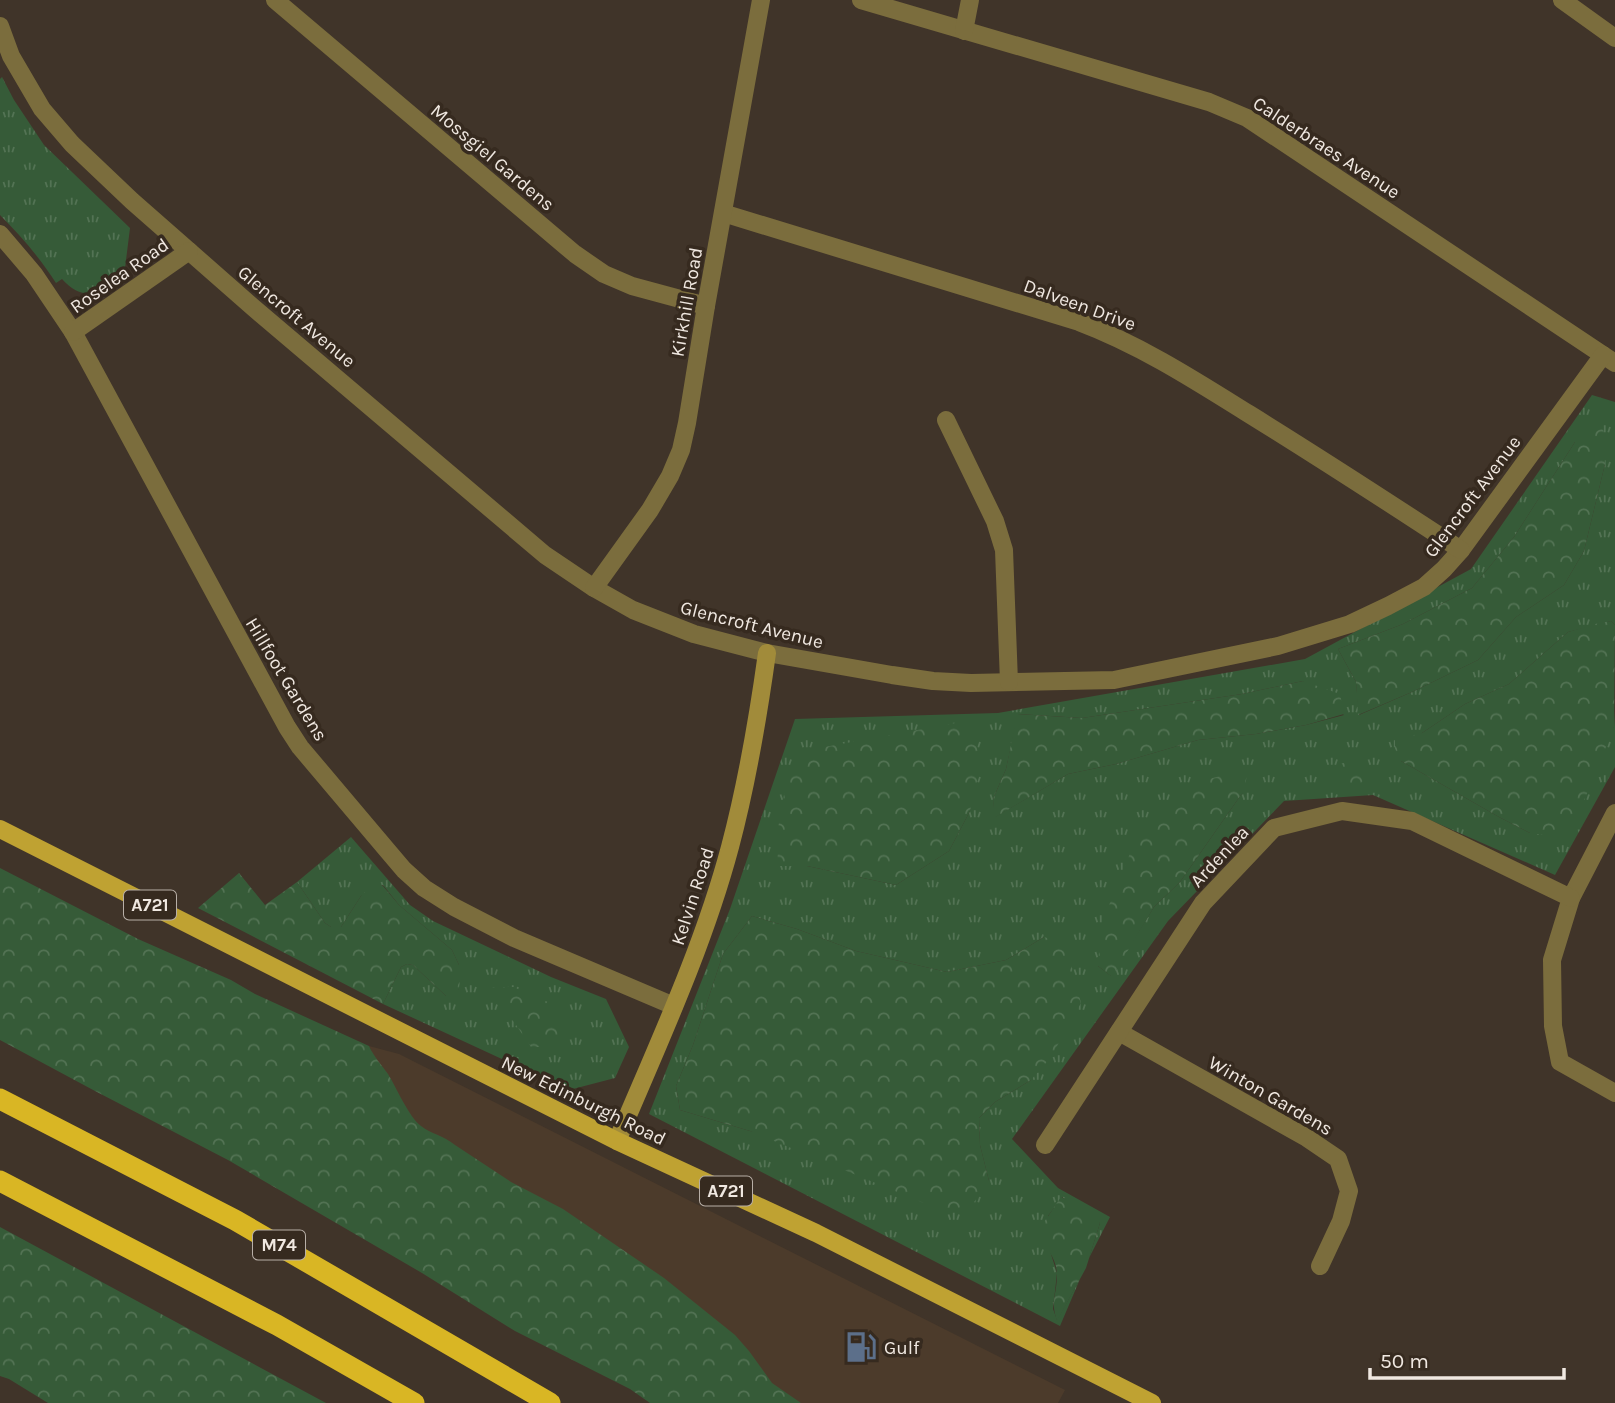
<svg xmlns="http://www.w3.org/2000/svg" width="1615" height="1403" font-family="Karla,sans-serif">
  <defs>
    <pattern id="grass-tufts" width="24" height="20" patternUnits="userSpaceOnUse" patternTransform="scale(1.75)"><rect width="24" height="20" fill="#365b38"/><path d="M3 7l-1-3M5 7V3M7 7l1-3M15 17l-1-3M17 17v-4M19 17l1-3" fill="none" stroke="#537354"/></pattern>
    <pattern id="forest-crowns" width="20" height="18" patternUnits="userSpaceOnUse" patternTransform="scale(1.75)"><rect width="20" height="18" fill="#365b38"/><path d="M2 6a3 3 0 1 1 6 0M12 15a3 3 0 1 1 6 0" fill="none" stroke="#537354"/></pattern>
  </defs>
  <rect width="100%" height="100%" fill="#403429"/>
  <!-- built -->
  <polygon fill="#4c3b2b" points="369,1046 399,1054 1065,1390 1058,1403 792,1403 381,1140 374,1058"/>
  <!-- grass -->
  <g fill="url(#grass-tufts)" fill-rule="evenodd">
    <path d="M 2,77 L 14,100 L 44,145 L 130,228 L 124,276 C 102,292 84,304 62,279 L 56,283 C 40,258 21,236 0,215 L 0,79 Z"/>
    <path d="M 1592,395 L 1615,402 L 1615,625 L 1611,621 L 1568,632 L 1509,684 L 1465,704 L 1422,733 L 1401,761 L 1499,817 L 1530,833 L 1614,727 L 1615,711 L 1615,767 L 1555,875 L 1373,795 L 1284,801 L 1168,921 L 1012,1139 L 1058,1188 L 1110,1217 L 1089,1258 L 1100,1223 L 1062,1197 L 1048,1216 L 1050,1251 L 1057,1273 L 1053,1309 L 1057,1320 L 1080,1279 L 1060,1326 L 649,1114 L 730,909 L 795,719 L 998,713 L 1305,659 L 1471,569 ZM 1575,442 L 1605,464 L 1584,551 L 1564,585 L 1516,617 L 1478,660 L 1412,692 L 1359,715 L 1356,682 L 1338,649 L 1403,624 L 1472,588 L 1514,537 ZM 1303,681 L 1344,715 L 1306,725 L 1256,734 L 1198,740 L 1116,764 L 1068,774 L 995,817 L 993,799 L 1006,769 L 1018,714 L 1082,718 L 1242,694 ZM 972,721 L 970,811 L 949,851 L 896,885 L 807,866 L 778,866 L 908,733 ZM 1243,792 L 1180,882 L 1154,907 L 1111,976 L 1098,966 ZM 752,916 L 797,929 L 856,951 L 947,972 L 1006,960 L 1044,937 L 1031,1080 L 995,1102 L 979,1118 L 980,1145 L 989,1181 L 750,1131 L 680,1110 L 676,1086 L 693,1045 L 723,954 Z"/>
    <polygon points="351,837 410,905 433,921 551,977 606,999 629,1047 615,1078 569,1090 383,1004 401,967 407,964 413,965 446,996 459,989 459,965 452,950 399,905 383,885 361,896 341,927 331,927 325,923 297,882"/>
  </g>
  <!-- forest -->
  <g fill="url(#forest-crowns)">
    <polygon points="1603,424 1605,464 1584,551 1564,585 1516,617 1478,660 1412,692 1358,715 1356,682 1338,649 1403,624 1472,588 1514,537 1575,442 1590,429"/>
    <polygon points="1611,621 1615,625 1614,727 1585,798 1568,829 1550,836 1530,833 1499,817 1401,761 1395,749 1395,740 1422,733 1465,704 1509,684 1568,632 1595,624"/>
    <polygon points="1303,681 1340,694 1344,714 1306,725 1256,734 1198,740 1116,764 1068,774 994,818 993,799 1006,769 1017,714 1082,718 1242,694"/>
    <polygon points="972,720 981,765 970,811 949,851 896,885 807,866 778,866 777,834 787,778 819,748"/>
    <polygon points="1362,758 1369,775 1356,788 1343,786 1330,780 1336,765"/>
    <polygon points="1249,768 1243,792 1180,882 1154,907 1112,977 1098,966 1101,925 1133,846 1169,810 1202,781"/>
    <path d="M 0,868 L 138,939 L 231,980 L 255,994 L 369,1046 C 374,1057 381,1064 388,1074 C 396,1087 409,1117 421,1126 C 431,1134 443,1135 455,1145 L 511,1182 L 563,1209 L 664,1278 L 735,1335 L 749,1351 L 772,1383 L 801,1403 L 650,1403 L 630,1389 L 515,1331 L 422,1273 L 228,1160 L 95,1091 L 0,1040 Z"/>
    <polygon points="239,873 265,905 297,882 325,923 331,927 341,927 361,896 372,885 378,884 383,886 399,905 452,950 459,965 460,979 459,989 454,996 446,996 413,965 407,964 401,967 383,1004 198,908"/>
    <polygon points="752,916 797,929 856,951 947,972 1006,960 1044,937 1066,944 1081,1003 1051,1057 1031,1080 995,1102 979,1118 980,1145 989,1181 972,1205 943,1211 750,1131 680,1110 676,1086 693,1045 723,954"/>
    <polygon points="489,987 514,987 531,996 551,1003 562,1020 566,1040 547,1047 531,1047 514,1022 487,993"/>
    <path d="M 1061,1197 L 1092,1211 L 1100,1223 L 1086,1268 L 1057,1321 C 1050,1301 1057,1294 1057,1275 C 1057,1259 1046,1246 1036,1234 Z"/>
    <polygon points="0,1227 326,1403 48,1403 9,1379 0,1376"/>
  </g>
  <g fill="none" stroke-linecap="round" stroke-linejoin="round">
    <!-- street -->
    <g stroke="#7b6d3d" stroke-width="18">
      <polyline points="275,0 575,254 604,274 632,286 706,306"/>
      <polyline points="861,0 1209,102 1247,118 1615,363"/>
      <polyline points="1562,0 1615,38"/>
      <polyline points="0,26 11,56 42,109 72,144 132,201 255,309 545,555 594,588 633,610 694,634 767,653 892,675 933,681 971,683 1114,680 1278,646 1350,624 1388,606 1424,587 1444,569 1461,550 1603,355"/>
      <polyline points="964,31 970,0"/>
      <path d="M 723,213 L 1079,322 C 1140,345 1193,379 1249,414 C 1320,458 1391,504 1461,550"/>
      <polyline points="0,234 34,274 73,332 287,727 300,747 387,850 404,870 424,888 454,907 514,938 674,1006"/>
      <polyline points="73,332 189,251"/>
      <polyline points="946,420 995,521 1004,550 1009,682"/>
      <polyline points="594,588 650,510 670,476 681,450 687,423 706,306 761,0"/>
      <polyline points="1615,813 1571,898 1552,960 1553,1026 1560,1062 1615,1093"/>
      <polyline points="1119,1032 1307,1138 1338,1159 1349,1191 1341,1221 1320,1266"/>
      <polyline points="1045,1145 1203,903 1274,828 1342,811 1412,821 1571,898"/>
    </g>
    <!-- secondary -->
    <path stroke="#a18b3a" stroke-width="18" d="M 617,1141 C 658,1044 703,948 730,847 C 747,783 758,718 767,653"/>
    <!-- primary -->
    <polyline stroke="#bfa232" stroke-width="18" points="0,829 617,1141 816,1233 1152,1403"/>
    <!-- highway -->
    <g stroke="#d9b624" stroke-width="21">
      <polyline points="0,1099 235,1220 550,1403"/>
      <polyline points="0,1181 277,1325 414,1403"/>
    </g>
  </g>
  <!-- icons -->
  <defs>
    <symbol id="fuel-bare" viewBox="-9 -9 18 18"><path d="M-5.5-6h7V0h2V4h1.3V-2.5L3-4.5l.8-.8L6-3V5H2.5V1h-1V6h-7ZM-4.2-4.7v3.2H.2V-4.7Z" fill="#5c6f8a" stroke="#362a1f" stroke-width="2.5" paint-order="stroke"/></symbol>
  </defs>
  <g fill-rule="evenodd">
    <use href="#fuel-bare" x="839" y="1325" width="44" height="44"/>
  </g>
  <g text-anchor="middle" stroke-width="7" stroke-linejoin="round" paint-order="stroke">
    <!-- shield labels -->
    <g fill="#362a1f" stroke="#b8afa7" stroke-width="2">
      <rect x="124" y="890.5" width="52" height="29" rx="5"/>
      <rect x="700" y="1176.5" width="52" height="29" rx="5"/>
      <rect x="253" y="1230.5" width="52" height="29" rx="5"/>
    </g>
    <g font-size="18" font-weight="bold" fill="#f0e8e1">
      <text x="150" y="911">A721</text>
      <text x="726" y="1197">A721</text>
      <text x="279" y="1251">M74</text>
    </g>
    <!-- street labels -->
    <g font-size="19" fill="#f0e8e1" stroke="#362a1f">
      <text transform="translate(1327 147) rotate(33)" y="7">Calderbraes Avenue</text>
      <text transform="translate(493 157) rotate(40)" y="7">Mossgiel Gardens</text>
      <text transform="translate(119 275) rotate(-35)" y="7">Roselea Road</text>
      <text transform="translate(686 302) rotate(-80)" y="7">Kirkhill Road</text>
      <text transform="translate(1080 304) rotate(20)" y="7">Dalveen Drive</text>
      <text transform="translate(297 316) rotate(40)" y="7">Glencroft Avenue</text>
      <text transform="translate(1472 496) rotate(-53)" y="7">Glencroft Avenue</text>
      <text transform="translate(752 624) rotate(14)" y="7">Glencroft Avenue</text>
      <text transform="translate(287 679) rotate(59)" y="7">Hillfoot Gardens</text>
      <text transform="translate(1219 856) rotate(-47)" y="7">Ardenlea</text>
      <text transform="translate(692 896) rotate(-72)" y="7">Kelvin Road</text>
      <text transform="translate(1271 1095) rotate(30)" y="7">Winton Gardens</text>
      <text transform="translate(584 1100) rotate(26)" y="7">New Edinburgh Road</text>
    </g>
    <!-- poi labels -->
    <g font-size="19" fill="#f0e8e1" stroke="#362a1f" text-anchor="start">
      <text x="884" y="1354">Gulf</text>
    </g>
  </g>
  <!-- scale -->
  <path d="M1370 1368v10h194v-10" fill="none" stroke="#f0e8e1" stroke-width="3.5"/>
  <text x="1380" y="1368" font-size="21" fill="#f0e8e1" stroke="#362a1f" stroke-width="5" paint-order="stroke">50 m</text>
</svg>
